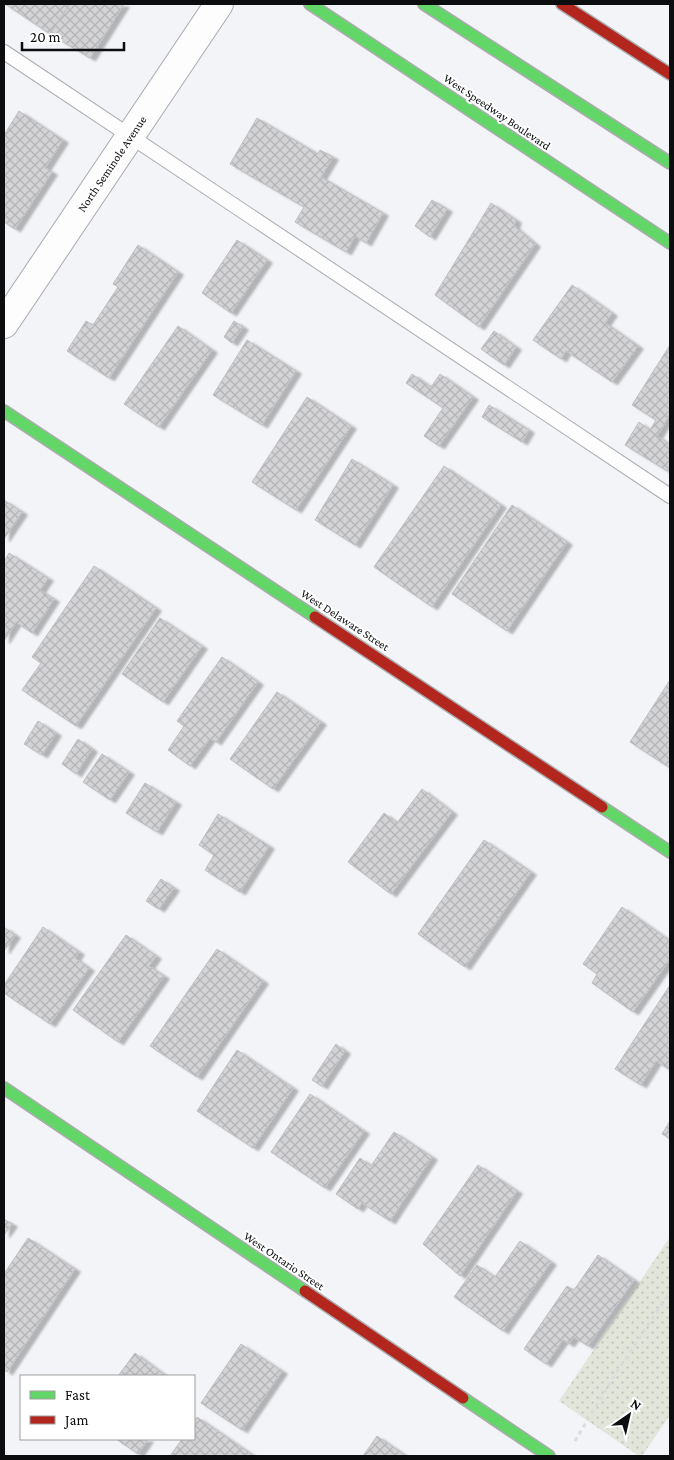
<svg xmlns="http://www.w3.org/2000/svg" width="674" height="1460" font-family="'Crimson Pro',serif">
  <defs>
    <pattern id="grass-dots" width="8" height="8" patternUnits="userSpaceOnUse" patternTransform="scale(1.25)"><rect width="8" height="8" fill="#e2e5d9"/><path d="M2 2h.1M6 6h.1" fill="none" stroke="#c1c3b9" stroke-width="1.8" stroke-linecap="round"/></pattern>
    <pattern id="building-cross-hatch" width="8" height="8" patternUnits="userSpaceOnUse" patternTransform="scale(1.25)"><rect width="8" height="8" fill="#d3d3d5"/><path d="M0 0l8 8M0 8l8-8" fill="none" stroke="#b4b4b6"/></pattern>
    <filter id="shadow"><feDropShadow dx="5.5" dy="3" stdDeviation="1" flood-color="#0004"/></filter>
  </defs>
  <rect width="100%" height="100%" fill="#f3f4f7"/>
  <!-- grass -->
  <polygon fill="url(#grass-dots)" points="670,1237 670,1415 642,1456 639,1456 559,1401"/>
  <!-- building -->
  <g fill="url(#building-cross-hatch)" stroke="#bdbec1" filter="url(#shadow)">
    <polygon points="5,4 70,4 50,34"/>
    <polygon points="70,4 124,4 90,58 50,34"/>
    <polygon points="19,111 63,140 45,168 52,172 15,229 4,222 4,135"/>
    <polygon points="257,118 318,154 320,150 333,157 321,177 383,213 366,243 355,236 346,252 295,222 304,207 230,164"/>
    <polygon points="432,200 447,209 430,237 415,226"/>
    <polygon points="491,203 516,220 514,226 535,244 479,327 435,295"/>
    <polygon points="237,240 267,260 231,313 202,293"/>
    <polygon points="138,245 178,272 109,378 67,351 86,321 93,325 118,287 113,284"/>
    <polygon points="572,285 612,313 605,323 638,346 612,382 566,351 561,359 533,340"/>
    <polygon points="234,321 243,327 232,343 224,337"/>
    <polygon points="178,326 212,350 159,427 124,404"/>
    <polygon points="494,331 516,347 504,365 481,349"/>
    <polygon points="247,340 296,371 262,425 213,395"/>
    <polygon points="670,345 670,414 657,436 670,444 670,466 667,471 625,445 639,422 650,430 656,420 632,405"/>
    <polygon points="412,374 431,387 440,374 473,397 439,446 424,436 443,408 406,383"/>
    <polygon points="307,397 351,426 296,510 252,482"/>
    <polygon points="489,405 529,430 522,442 482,417"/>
    <polygon points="352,459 393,485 355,545 315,520"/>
    <polygon points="444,466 501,505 432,607 374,567"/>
    <polygon points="4,500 22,512 4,539"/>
    <polygon points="512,505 567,542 507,631 452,594"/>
    <polygon points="9,553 48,578 40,590 54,599 32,633 16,622 4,641 4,562"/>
    <polygon points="94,566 156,608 76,726 22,690 41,663 32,657"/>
    <polygon points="160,618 202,646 163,702 122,674"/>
    <polygon points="222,657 258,682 216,742 210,738 190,766 168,750 184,726 177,721"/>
    <polygon points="670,680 670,768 630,742"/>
    <polygon points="277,692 321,722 273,789 230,759"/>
    <polygon points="38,721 56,733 42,755 24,744"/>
    <polygon points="78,739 92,749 76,774 62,764"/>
    <polygon points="102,754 129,772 110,800 83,782"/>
    <polygon points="145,783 176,802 157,832 126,813"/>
    <polygon points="422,789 452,812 391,894 348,862 384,813 397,823"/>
    <polygon points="218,814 269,846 240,892 205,870 214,855 199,845"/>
    <polygon points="484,840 531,872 465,967 418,934"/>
    <polygon points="161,879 174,888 159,909 146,901"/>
    <polygon points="622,907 670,941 670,959 633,1012 592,983 597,974 583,964"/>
    <polygon points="4,927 15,935 4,951"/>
    <polygon points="43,927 79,952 75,958 89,968 50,1024 4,993 4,985"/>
    <polygon points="126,935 156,956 149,966 164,976 118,1042 73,1010"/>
    <polygon points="217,949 263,981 197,1077 150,1046"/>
    <polygon points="670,985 670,1070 656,1061 641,1085 615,1069"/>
    <polygon points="336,1044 345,1051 322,1086 312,1080"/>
    <polygon points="237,1050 293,1088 253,1148 197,1111"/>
    <polygon points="310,1094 364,1131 325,1188 271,1152"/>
    <polygon points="670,1121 670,1139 662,1134"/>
    <polygon points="394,1132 432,1157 390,1221 362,1203 358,1209 336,1194 360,1158 371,1166"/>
    <polygon points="478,1165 517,1191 460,1276 423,1244"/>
    <polygon points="4,1219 12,1224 4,1235"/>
    <polygon points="28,1238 75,1269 7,1372 4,1370 4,1274"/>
    <polygon points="520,1241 551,1262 503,1331 454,1297 477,1265 495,1277"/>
    <polygon points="598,1255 634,1280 588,1346 574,1337 569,1344 563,1340 546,1364 524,1349 567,1286 574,1290"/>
    <polygon points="241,1344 282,1371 242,1430 201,1403"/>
    <polygon points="135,1353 166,1376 118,1376"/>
    <polygon points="197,1417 254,1456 170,1456 182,1439 194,1439 194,1421"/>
    <polygon points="377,1436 406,1456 363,1456"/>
    <polygon points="116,1439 148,1439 138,1454"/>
  </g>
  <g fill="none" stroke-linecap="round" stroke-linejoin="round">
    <defs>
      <polyline id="lane" points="4,52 670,496"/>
      <polyline id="street" points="4,324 219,4"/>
      <g id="fast">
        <polyline points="310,4 670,243"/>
        <polyline points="424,4 670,163"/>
        <polyline points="4,411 315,617"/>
        <polyline points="602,807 670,852"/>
        <polyline points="4,1088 305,1291"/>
        <polyline points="463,1398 549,1456"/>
      </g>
      <g id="jam">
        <polyline points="562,4 670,74"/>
        <polyline points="315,617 602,807"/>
        <polyline points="305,1291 463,1398"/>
      </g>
    </defs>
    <!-- lane casing -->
    <use href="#lane" stroke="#aaabae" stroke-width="16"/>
    <!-- street casing -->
    <use href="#street" stroke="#aaabae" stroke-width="30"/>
    <!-- fast casing -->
    <use href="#fast" stroke="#aaabae" stroke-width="14"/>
    <!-- jam casing -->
    <use href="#jam" stroke="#aaabae" stroke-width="14"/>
    <!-- path -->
    <polyline stroke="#dbdbdc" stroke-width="3" stroke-dasharray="4 4" stroke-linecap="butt" points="575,1441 616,1373 670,1292"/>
    <!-- lane -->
    <use href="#lane" stroke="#fdfdfe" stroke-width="14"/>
    <!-- street -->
    <use href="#street" stroke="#fdfdfe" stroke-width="28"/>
    <!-- fast -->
    <use href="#fast" stroke="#63d668" stroke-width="11"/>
    <!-- jam -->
    <use href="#jam" stroke="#b3261e" stroke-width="11"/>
  </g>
  <g text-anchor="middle" stroke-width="4" stroke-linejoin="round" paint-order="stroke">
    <!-- street labels -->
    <g font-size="12" fill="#0c0d0f" stroke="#fff">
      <text transform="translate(497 112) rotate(34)" y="4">West Speedway Boulevard</text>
      <text transform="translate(112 164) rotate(-56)" y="4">North Seminole Avenue</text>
      <text transform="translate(345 620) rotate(33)" y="4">West Delaware Street</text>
      <text transform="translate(284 1261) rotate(34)" y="4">West Ontario Street</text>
    </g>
  </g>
  <!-- border -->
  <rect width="674" height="1460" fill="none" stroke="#0c0d0f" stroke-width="10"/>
  <!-- legend -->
  <rect x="20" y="1375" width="175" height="65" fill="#ffffff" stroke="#9e9e9f"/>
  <rect x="30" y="1391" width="25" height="8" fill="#63d668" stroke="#9e9e9f"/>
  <text x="65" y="1400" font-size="15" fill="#0c0d0f">Fast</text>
  <rect x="30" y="1416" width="25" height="8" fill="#b3261e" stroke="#9e9e9f"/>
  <text x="65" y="1425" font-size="15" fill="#0c0d0f">Jam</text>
  <!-- north arrow -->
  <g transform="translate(629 1415) rotate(34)" stroke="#ffffff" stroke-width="4" paint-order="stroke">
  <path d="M0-4L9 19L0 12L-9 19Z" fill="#0c0d0f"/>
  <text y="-8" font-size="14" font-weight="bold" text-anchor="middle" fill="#0c0d0f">N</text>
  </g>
  <!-- scale -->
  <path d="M22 42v8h102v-8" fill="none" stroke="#0c0d0f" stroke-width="2.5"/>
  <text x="30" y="42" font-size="15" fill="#0c0d0f" stroke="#ffffff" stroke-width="4" paint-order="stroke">20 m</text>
</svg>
